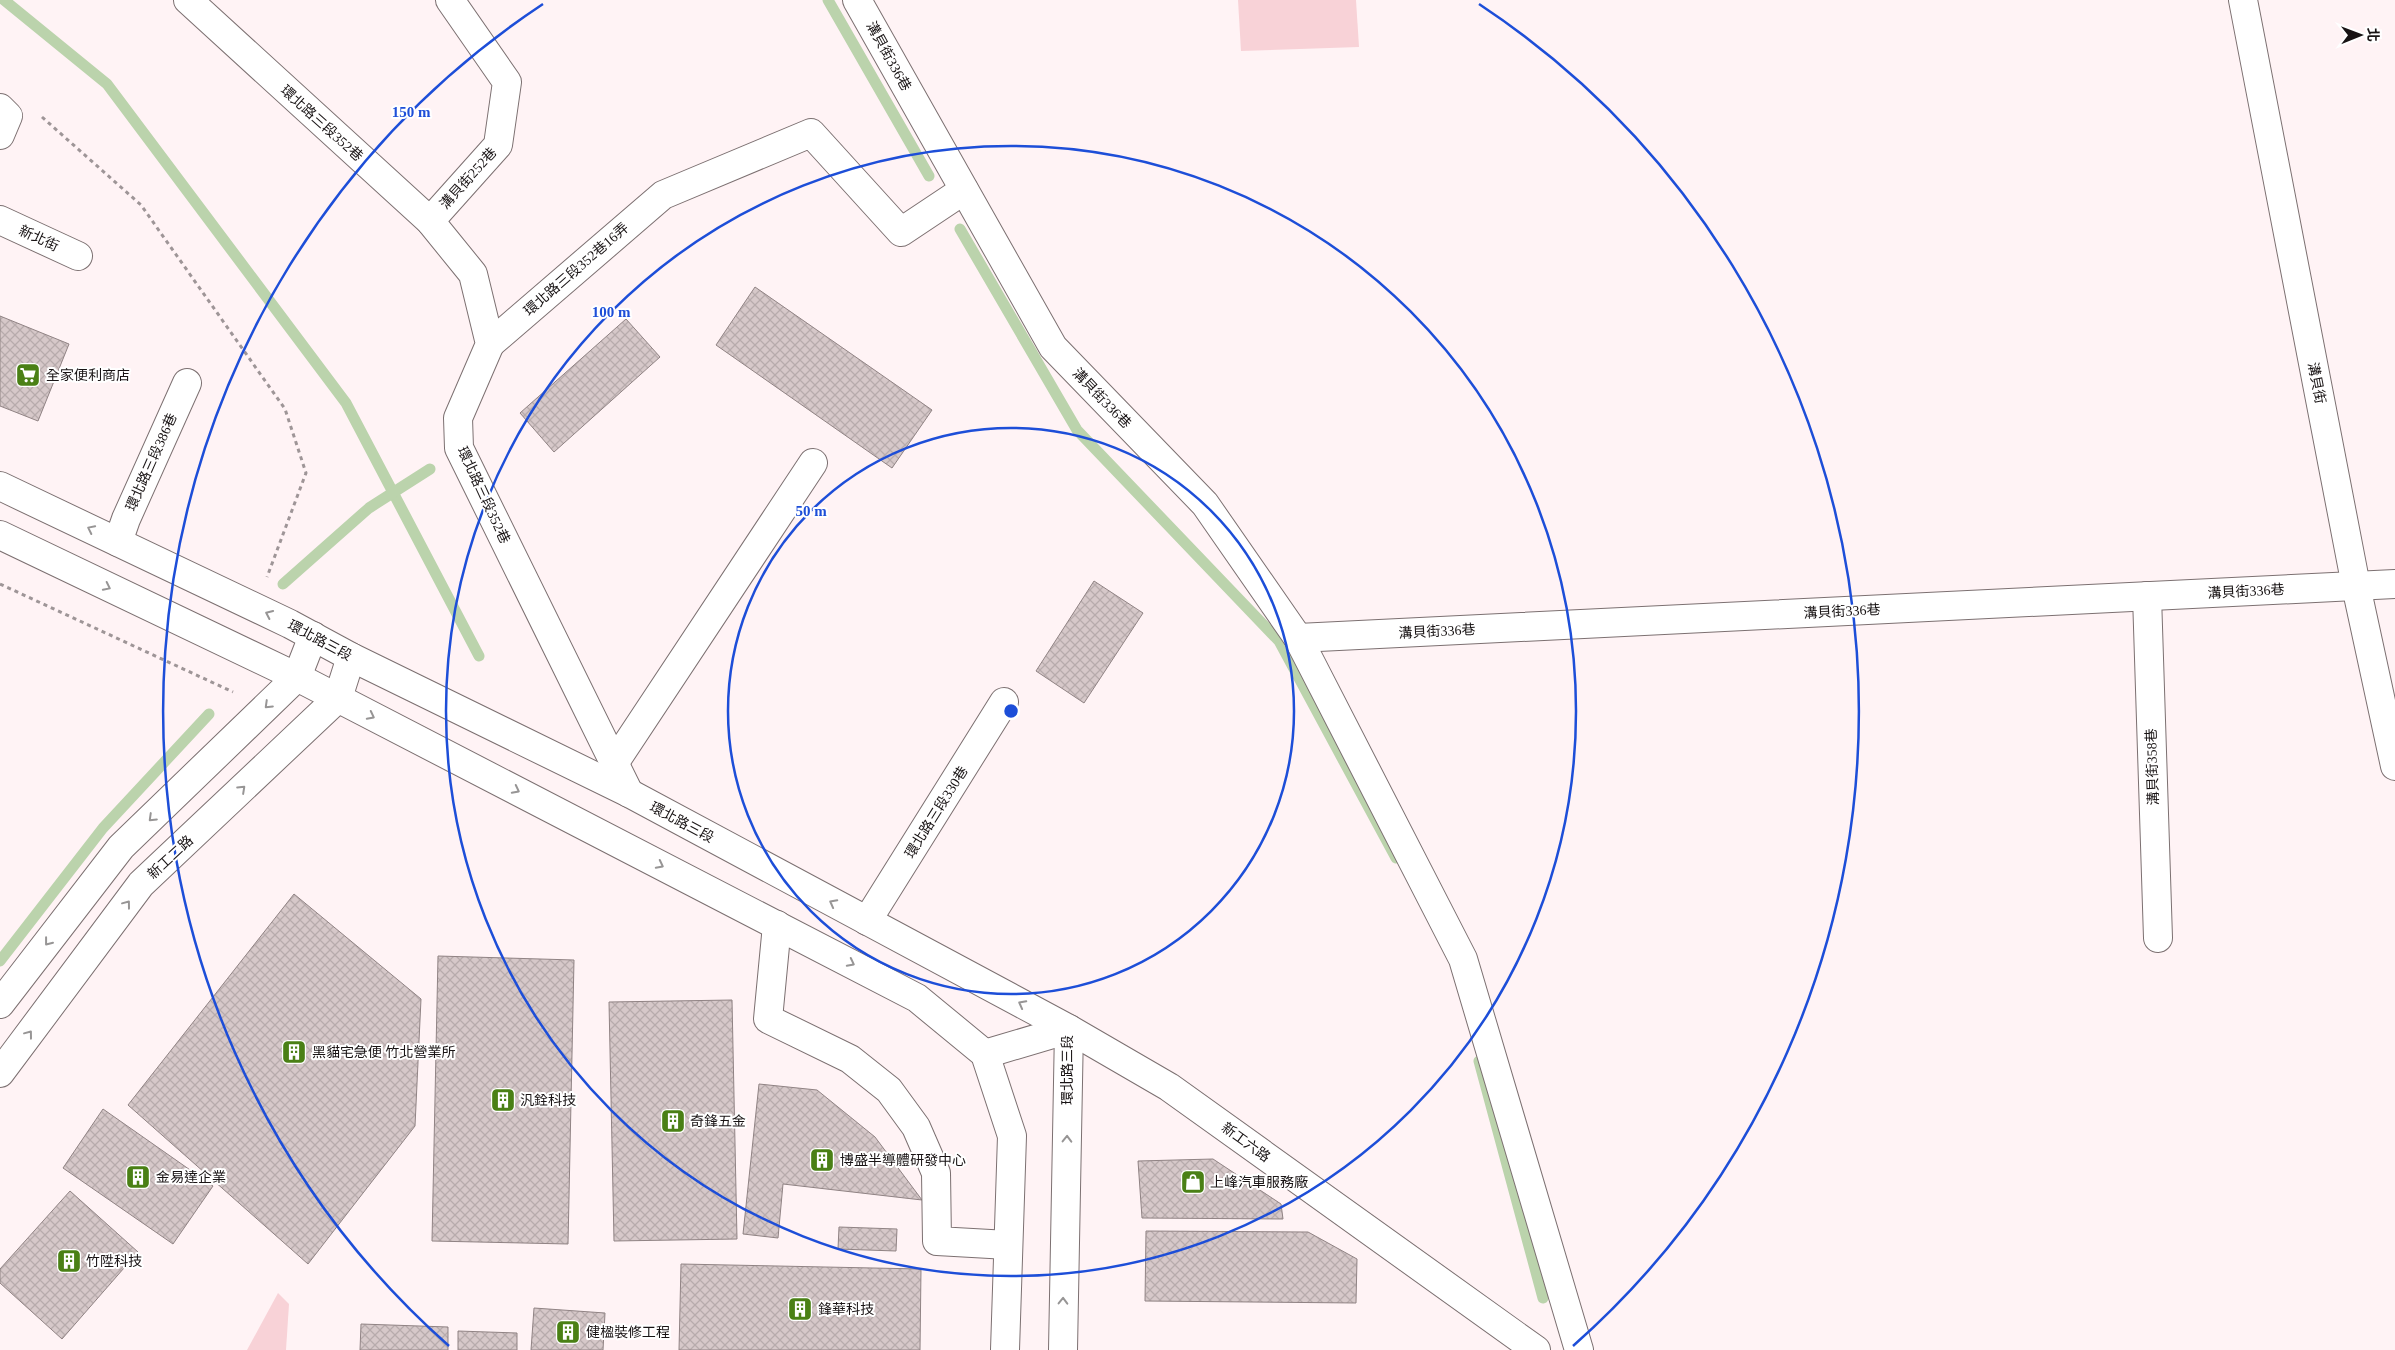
<svg xmlns="http://www.w3.org/2000/svg" width="2395" height="1350" font-family="'Times New Roman','Noto Sans TC',serif">
  <defs>
    <pattern id="building-cross-hatch" width="8" height="8" patternUnits="userSpaceOnUse" patternTransform="scale(1.25)"><rect width="8" height="8" fill="#d6c8c9"/><path d="M0 0l8 8M0 8l8-8" fill="none" stroke="#b7abac"/></pattern>
  </defs>
  <rect width="100%" height="100%" fill="#fff3f5"/>
  <!-- green -->
  <g fill="#f8d2d7">
    <polygon points="1238,0 1356,0 1359,47 1241,51"/>
    <polygon points="278,1293 289,1304 286,1350 247,1350"/>
  </g>
  <g fill="none" stroke-linecap="round" stroke-linejoin="round">
    <!-- stream -->
    <g stroke="#bbd3ac" stroke-width="11">
      <polyline points="4,0 107,84 346,403 479,656"/>
      <polyline points="828,0 929,176"/>
      <polyline points="960,229 1077,430 1279,641 1396,858"/>
      <polyline points="283,584 369,508 430,469"/>
      <polyline points="0,961 103,828 209,714"/>
      <polyline points="1479,1061 1543,1298"/>
    </g>
  </g>
  <!-- building -->
  <g fill="url(#building-cross-hatch)" stroke="#908384">
    <polygon points="755,287 932,410 892,468 716,345"/>
    <polygon points="0,316 69,344 38,421 0,406"/>
    <polygon points="626,319 660,357 554,452 520,413"/>
    <polygon points="1094,581 1143,613 1084,703 1036,671"/>
    <polygon points="294,894 421,999 415,1126 308,1264 128,1105"/>
    <polygon points="438,956 574,960 568,1244 432,1241"/>
    <polygon points="732,1000 737,1239 614,1241 609,1002"/>
    <polygon points="759,1084 817,1090 875,1137 922,1200 783,1184 778,1238 743,1234"/>
    <polygon points="103,1109 213,1186 173,1244 63,1168"/>
    <polygon points="1213,1159 1281,1204 1283,1219 1142,1218 1138,1161"/>
    <polygon points="70,1191 138,1252 62,1339 0,1283 0,1269"/>
    <polygon points="839,1227 897,1229 896,1251 838,1249"/>
    <polygon points="1146,1231 1308,1232 1357,1259 1356,1303 1145,1301"/>
    <polygon points="681,1264 921,1269 920,1350 679,1350"/>
    <polygon points="534,1308 605,1313 603,1350 531,1350"/>
    <polygon points="361,1324 448,1327 448,1350 360,1350"/>
    <polygon points="458,1331 517,1333 517,1350 458,1350"/>
  </g>
  <g fill="none" stroke-linecap="round" stroke-linejoin="round">
    <defs>
      <g id="minor">
        <polyline points="188,0 430,221 473,274 490,344 458,418 459,448 629,793"/>
        <polyline points="857,0 1053,347 1205,504 1298,638 1463,959 1579,1350"/>
        <polyline points="2243,0 2356,586 2395,766"/>
        <polyline points="0,108 8,116 0,135"/>
        <polyline points="0,220 78,256"/>
        <polyline points="430,221 498,145 507,82 450,0"/>
        <polyline points="490,344 663,195 811,133 901,232 964,190"/>
        <polyline points="0,486 290,624 351,657 629,793 1069,1029 1063,1350"/>
        <polyline points="0,535 297,677 917,998 985,1054 1012,1136 1005,1350"/>
        <polyline points="118,542 126,519 187,383"/>
        <polyline points="2147,596 2158,938"/>
        <polyline points="1298,638 2395,584"/>
        <polyline points="615,762 813,463"/>
        <polyline points="867,921 1004,702"/>
        <polyline points="777,925 768,1019 850,1059 889,1090 916,1127 936,1173 937,1241 1008,1245"/>
        <polyline points="0,1004 121,847 297,677 313,636"/>
        <polyline points="985,1054 1069,1029 1169,1087 1536,1350"/>
        <polyline points="0,1073 141,884 338,698 351,657"/>
      </g>
    </defs>
    <!-- minor casing -->
    <use href="#minor" stroke="#7c7071" stroke-width="30"/>
    <!-- path -->
    <g stroke="#9e9597" stroke-width="3" stroke-dasharray="4 4" stroke-linecap="butt">
      <polyline points="42,117 141,205 285,409 306,473 267,577"/>
      <polyline points="0,584 233,692"/>
    </g>
    <!-- minor -->
    <use href="#minor" stroke="#fff" stroke-width="28"/>
  </g>
  <!-- one-way arrows -->
  <defs><path id="oneway-chevron" d="M-2-3.5L2.5 0L-2 3.5" fill="none" stroke-width="1.6" stroke-linecap="round" stroke-linejoin="round" transform="scale(1.25)"/></defs>
  <g stroke="#979595">
    <use href="#oneway-chevron" transform="translate(91 529) rotate(-154)"/>
    <use href="#oneway-chevron" transform="translate(107 587) rotate(26)"/>
    <use href="#oneway-chevron" transform="translate(269 614) rotate(-155)"/>
    <use href="#oneway-chevron" transform="translate(268 705) rotate(136)"/>
    <use href="#oneway-chevron" transform="translate(371 716) rotate(27)"/>
    <use href="#oneway-chevron" transform="translate(242 789) rotate(-43)"/>
    <use href="#oneway-chevron" transform="translate(516 790) rotate(27)"/>
    <use href="#oneway-chevron" transform="translate(152 818) rotate(136)"/>
    <use href="#oneway-chevron" transform="translate(660 865) rotate(27)"/>
    <use href="#oneway-chevron" transform="translate(833 903) rotate(-152)"/>
    <use href="#oneway-chevron" transform="translate(127 904) rotate(-53)"/>
    <use href="#oneway-chevron" transform="translate(48 942) rotate(128)"/>
    <use href="#oneway-chevron" transform="translate(851 963) rotate(27)"/>
    <use href="#oneway-chevron" transform="translate(1022 1004) rotate(-152)"/>
    <use href="#oneway-chevron" transform="translate(29 1034) rotate(-53)"/>
    <use href="#oneway-chevron" transform="translate(1067 1139) rotate(-89)"/>
    <use href="#oneway-chevron" transform="translate(1063 1301) rotate(-89)"/>
  </g>
  <!-- distance rings -->
  <g fill="none" stroke="#1d4ed8" stroke-width="2.5">
    <circle cx="1011" cy="711" r="283"/>
    <circle cx="1011" cy="711" r="565"/>
    <path d="M449 1346A848 848 0 0 1 543 4M1479 4A848 848 0 0 1 1573 1346"/>
  </g>
  <!-- icons -->
  <defs>
    <symbol id="supermarket-square" viewBox="-11 -11 22 22"><rect x="-9" y="-9" width="18" height="18" rx="4" fill="#4a8015" stroke="#fff"/><path d="M-6-5.5h2.5l.6 2H6L4.5 2H-2.5L-4.4-4H-6ZM-1.5 3.2a1.3 1.3 0 1 0 .1 0ZM3 3.2a1.3 1.3 0 1 0 .1 0Z" fill="#fff"/></symbol>
    <symbol id="building-square" viewBox="-11 -11 22 22"><rect x="-9" y="-9" width="18" height="18" rx="4" fill="#4a8015" stroke="#fff"/><path d="M-4-6H4V6H1V3H-1V6H-4ZM-2.5-4.3h1.7v1.8h-1.7ZM.8-4.3h1.7v1.8H.8ZM-2.5-1h1.7V.8h-1.7ZM.8-1h1.7V.8H.8Z" fill="#fff"/></symbol>
    <symbol id="shop-square" viewBox="-11 -11 22 22"><rect x="-9" y="-9" width="18" height="18" rx="4" fill="#4a8015" stroke="#fff"/><path d="M-5-2.5h2.3a2.7 3.5 0 0 1 5.4 0H5L5.5 6h-11ZM-1.5-2.5h3a1.5 2.3 0 0 0-3 0Z" fill="#fff"/></symbol>
  </defs>
  <g fill-rule="evenodd">
    <use href="#supermarket-square" x="14" y="361" width="28" height="28"/>
    <use href="#building-square" x="280" y="1038" width="28" height="28"/>
    <use href="#building-square" x="489" y="1086" width="28" height="28"/>
    <use href="#building-square" x="659" y="1107" width="28" height="28"/>
    <use href="#building-square" x="808" y="1146" width="28" height="28"/>
    <use href="#building-square" x="124" y="1163" width="28" height="28"/>
    <use href="#shop-square" x="1179" y="1168" width="28" height="28"/>
    <use href="#building-square" x="55" y="1247" width="28" height="28"/>
    <use href="#building-square" x="786" y="1295" width="28" height="28"/>
    <use href="#building-square" x="554" y="1318" width="28" height="28"/>
  </g>
  <g text-anchor="middle" stroke-width="4" stroke-linejoin="round" paint-order="stroke">
    <!-- street labels -->
    <g font-size="14" fill="#181314" stroke="#fff">
      <text transform="translate(889 56) rotate(61)" y="5">溝貝街336巷</text>
      <text transform="translate(322 123) rotate(42)" y="5">環北路三段352巷</text>
      <text transform="translate(468 178) rotate(-48)" y="5">溝貝街252巷</text>
      <text transform="translate(39 238) rotate(25)" y="5">新北街</text>
      <text transform="translate(576 269) rotate(-41)" y="5">環北路三段352巷16弄</text>
      <text transform="translate(2317 383) rotate(79)" y="5">溝貝街</text>
      <text transform="translate(1102 398) rotate(46)" y="5">溝貝街336巷</text>
      <text transform="translate(151 462) rotate(-66)" y="5">環北路三段386巷</text>
      <text transform="translate(484 495) rotate(65)" y="5">環北路三段352巷</text>
      <text transform="translate(2246 591) rotate(-3)" y="5">溝貝街336巷</text>
      <text transform="translate(1842 611) rotate(-3)" y="5">溝貝街336巷</text>
      <text transform="translate(1437 631) rotate(-3)" y="5">溝貝街336巷</text>
      <text transform="translate(320 640) rotate(28)" y="5">環北路三段</text>
      <text transform="translate(2152 767) rotate(-92)" y="5">溝貝街358巷</text>
      <text transform="translate(936 812) rotate(-58)" y="5">環北路三段330巷</text>
      <text transform="translate(682 822) rotate(28)" y="5">環北路三段</text>
      <text transform="translate(170 857) rotate(-43)" y="5">新工二路</text>
      <text transform="translate(1067 1070) rotate(-90)" y="5">環北路三段</text>
      <text transform="translate(1246 1142) rotate(36)" y="5">新工六路</text>
    </g>
    <!-- poi labels -->
    <g font-size="14" fill="#181314" stroke="#fff" text-anchor="start">
      <text x="46" y="380">全家便利商店</text>
      <text x="312" y="1057">黑貓宅急便 竹北營業所</text>
      <text x="520" y="1105">汎銓科技</text>
      <text x="690" y="1126">奇鋒五金</text>
      <text x="840" y="1165">博盛半導體研發中心</text>
      <text x="156" y="1182">金易達企業</text>
      <text x="1210" y="1187">上峰汽車服務廠</text>
      <text x="86" y="1266">竹陞科技</text>
      <text x="818" y="1314">鋒華科技</text>
      <text x="586" y="1337">健楹裝修工程</text>
    </g>
  </g>
  <circle cx="1011" cy="711" r="8" fill="#1d4ed8" stroke="#fff" stroke-width="2.5"/>
  <g font-size="15" text-anchor="middle" font-weight="bold" fill="#1d4ed8" stroke="#fff" stroke-width="4" stroke-linejoin="round" paint-order="stroke">
    <text x="411" y="117">150 m</text>
    <text x="611" y="317">100 m</text>
    <text x="811" y="516">50 m</text>
  </g>
  <!-- north arrow -->
  <g transform="translate(2360 35) rotate(89)" stroke="#ffffff" stroke-width="4" paint-order="stroke">
  <path d="M0-4L9 19L0 12L-9 19Z" fill="#181314"/>
  <text y="-8" font-size="14" font-weight="bold" text-anchor="middle" fill="#181314">北</text>
  </g>
</svg>
